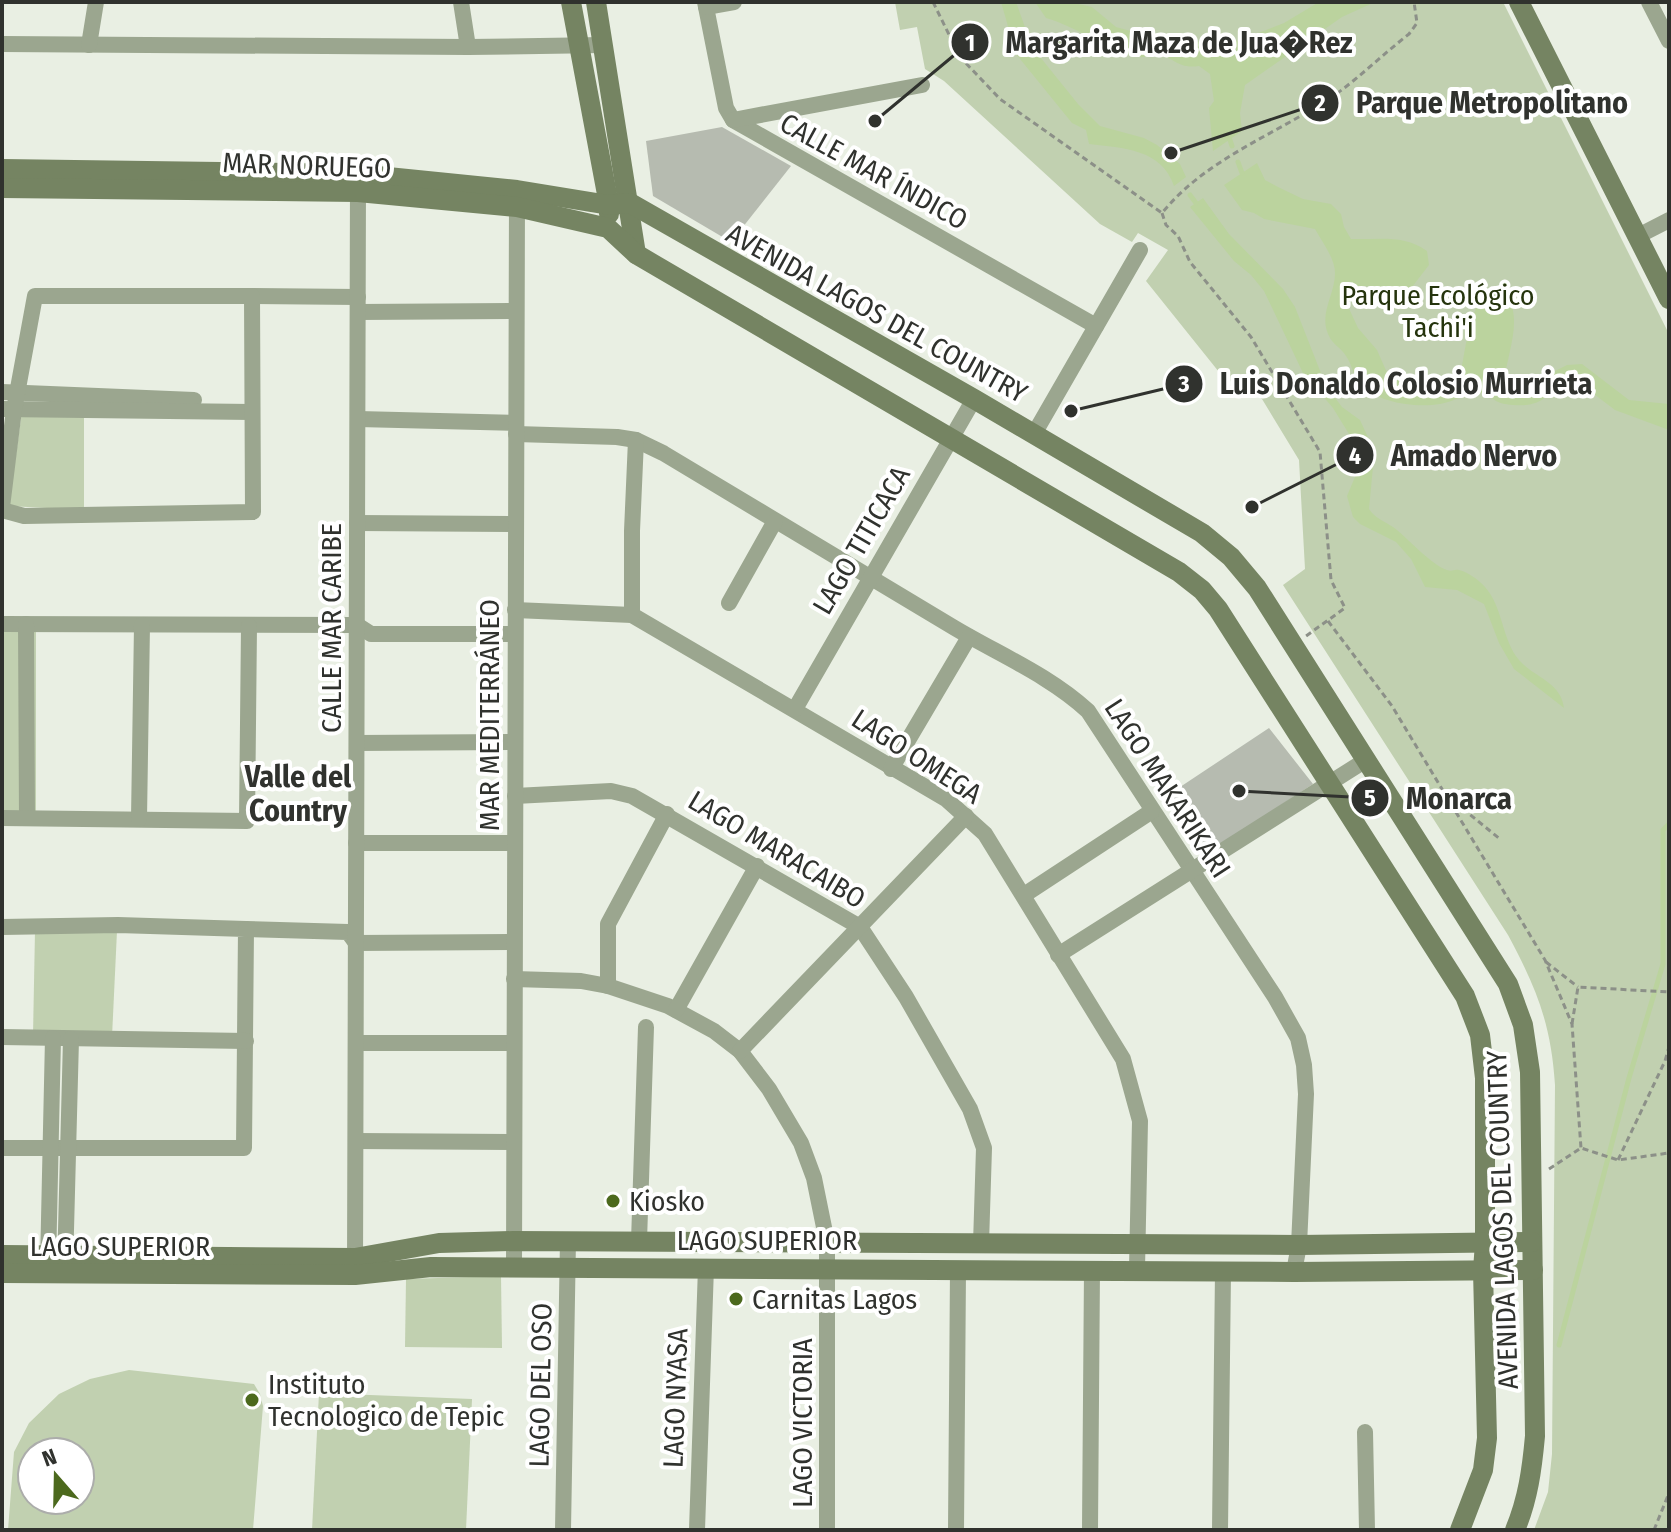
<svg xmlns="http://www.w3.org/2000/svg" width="1671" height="1532" font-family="'Fira Sans Condensed',sans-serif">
  <rect width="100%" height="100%" fill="#e9efe3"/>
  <!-- green -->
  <g fill="#c1d0b0" fill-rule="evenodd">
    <path d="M 895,2 L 1503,2 L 1669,334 L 1669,1530 L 1534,1530 L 1548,1492 L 1552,1454 L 1555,1085 C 1551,1024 1537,989 1508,935 L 1283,585 L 1305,569 L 1299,460 L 1262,399 L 1223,377 L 1146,281 L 1168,250 L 1138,233 L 1132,242 L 1100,224 L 944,81 L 925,69 L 917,27 L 900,30 Z"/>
    <polygon points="84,410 84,510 9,506 22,411"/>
    <rect x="2" y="623" width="34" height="194"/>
    <polygon points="35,931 117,931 112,1037 33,1036"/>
    <polygon points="501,1276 502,1348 405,1347 406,1279"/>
    <path d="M 129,1370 L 254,1384 L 260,1394 L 263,1406 L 253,1530 L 8,1530 L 14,1452 L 29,1423 L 59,1394 L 90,1379 ZM 32,1452 L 80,1452 L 80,1500 L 32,1500 Z"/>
    <polygon points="319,1393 472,1399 466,1530 312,1530"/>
  </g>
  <!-- water -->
  <g fill="#bbd39e">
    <path d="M 1001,2 L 1016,2 L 1032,47 L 1078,104 L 1100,126 L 1144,138 L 1157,145 L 1180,164 L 1186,177 L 1174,186 C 1162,149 1123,148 1089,144 L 1086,130 L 1072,123 L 1016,54 Z"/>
    <path d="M 1035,2 L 1069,2 L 1092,7 L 1116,27 L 1145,35 L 1197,41 L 1210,47 L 1240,40 L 1284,23 L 1319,2 L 1375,2 L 1342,17 L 1245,85 L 1240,113 L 1242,131 L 1213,151 L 1209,108 L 1214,101 L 1210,74 L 1199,66 C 1177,69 1176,58 1158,55 C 1152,54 1146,58 1139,57 C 1109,52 1076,26 1046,18 Z"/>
    <path d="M 1257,163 L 1265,180 L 1278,187 L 1303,199 L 1331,204 L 1341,214 L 1344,227 L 1351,239 C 1378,240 1404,234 1427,251 L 1429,265 L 1412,287 C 1403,288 1394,290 1385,289 C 1364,287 1357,279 1346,302 L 1358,328 L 1377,350 L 1388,375 L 1414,388 L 1453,375 L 1462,365 L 1469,327 L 1479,300 L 1490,291 L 1503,289 C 1525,316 1508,349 1504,382 L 1517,390 L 1567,365 L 1582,364 L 1629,400 L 1669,404 L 1669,430 L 1615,410 L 1582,385 C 1552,385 1548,403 1526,405 C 1518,406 1503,405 1496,401 C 1488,396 1485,392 1475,393 C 1463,395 1452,402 1440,404 C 1415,408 1377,403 1359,383 C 1353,376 1352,364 1346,356 C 1342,349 1334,345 1330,338 C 1317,315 1335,296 1335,273 C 1335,258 1322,242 1315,229 L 1264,219 L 1254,213 L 1242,210 L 1224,185 Z"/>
    <path d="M 1203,198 L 1229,234 L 1283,289 L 1295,307 L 1326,386 L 1342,407 L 1360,420 L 1372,446 L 1374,456 L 1369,509 C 1376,519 1384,521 1393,527 C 1407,537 1431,565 1447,570 C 1453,572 1453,569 1459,570 C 1468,572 1479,580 1485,587 C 1503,607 1502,640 1519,660 C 1535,678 1561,682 1564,708 L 1514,669 L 1499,643 L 1484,604 L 1457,590 L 1425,587 L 1411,559 L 1396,542 L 1360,524 L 1353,517 L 1347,496 L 1355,477 L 1356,455 L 1349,434 L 1333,408 L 1303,373 L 1264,291 L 1251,275 L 1234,261 L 1190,207 Z"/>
  </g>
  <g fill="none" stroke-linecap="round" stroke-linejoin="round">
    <!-- stream -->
    <g stroke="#bbd39e" stroke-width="5">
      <polyline points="1230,140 1232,146"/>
      <polyline points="1238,162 1242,173"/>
      <polyline points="1190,195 1196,203"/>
      <polyline points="1559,1345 1629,1078 1663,964 1663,830 1669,824"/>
    </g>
  </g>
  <!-- building -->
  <g fill="#b6bbb0">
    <polygon points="722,127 791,166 731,242 653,196 646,141"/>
    <polygon points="1269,728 1313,784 1202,857 1190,833 1165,797"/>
  </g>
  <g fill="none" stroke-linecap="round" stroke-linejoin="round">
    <!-- path -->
    <g stroke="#8c9088" stroke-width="3" stroke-dasharray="6 4" stroke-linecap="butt">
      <path d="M 933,2 L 960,57 L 1000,99 L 1162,213 C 1209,155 1284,132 1343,89 C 1365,72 1386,52 1409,34 L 1417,23 L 1414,2"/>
      <polyline points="1162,213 1166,225 1178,236 1190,262 1251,337 1320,452 1331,580 1345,608 1306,636"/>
      <polyline points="1328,621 1392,706 1545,960 1572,1024 1581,1148"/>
      <polyline points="1447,796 1500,839"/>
      <polyline points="1546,962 1578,987"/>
      <polyline points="1572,1024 1578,987 1669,992"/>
      <polyline points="1618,1160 1665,1061 1669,1047"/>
      <polyline points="1549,1169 1581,1148 1618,1160 1669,1153"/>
      <polyline points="1654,1530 1669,1493"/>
    </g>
    <!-- street -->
    <g stroke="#9ba68f" stroke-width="16">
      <polyline points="461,2 468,47"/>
      <polyline points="705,2 726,108 733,120 1096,326"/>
      <polyline points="1649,2 1669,41"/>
      <polyline points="706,7 734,2"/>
      <polyline points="2,44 468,47 603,45"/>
      <polyline points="89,45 96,2"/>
      <polyline points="733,120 922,85"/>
      <polyline points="1636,237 1669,220"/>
      <polyline points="252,296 358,297"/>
      <polyline points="358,312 516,311"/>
      <polyline points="2,392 194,400"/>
      <polyline points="2,409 252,412"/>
      <polyline points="358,419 516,423"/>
      <path d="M 516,434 L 617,437 L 636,440 L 663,453 C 760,511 857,569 953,627 C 998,654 1049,675 1088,711 L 1275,997 L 1298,1038 L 1304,1065 L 1306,1094 L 1299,1245 L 1294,1272"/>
      <polyline points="1034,434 1140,250"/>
      <polyline points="2,507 14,410 35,296 252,296 253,512 24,516 2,510"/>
      <polyline points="357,523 516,524"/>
      <polyline points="729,603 775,521"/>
      <polyline points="515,610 632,615 946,799 985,834 1123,1059 1140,1121 1137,1269"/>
      <polyline points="632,615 632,531 636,440"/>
      <polyline points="2,624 357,625 371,634 515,634"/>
      <polyline points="26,624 27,818"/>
      <polyline points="795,709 974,399"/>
      <polyline points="357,743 515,742"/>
      <polyline points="891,769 969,637"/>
      <polyline points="515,796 611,791 632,796 860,927 906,997 970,1109 984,1148 981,1244"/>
      <polyline points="2,818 247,821 249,626"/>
      <polyline points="139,819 142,625"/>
      <polyline points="356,843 515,843"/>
      <polyline points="1024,895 1152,811"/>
      <polyline points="2,927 118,925 246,929 244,1148 2,1148"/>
      <polyline points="246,929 348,932 356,943 514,942"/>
      <polyline points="1058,955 1366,760"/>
      <polyline points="514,979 581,981 608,986 668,1006 714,1031 740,1051 769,1089 801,1143 814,1178 827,1242 827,1530"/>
      <polyline points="608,986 608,924 667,814"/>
      <polyline points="676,1010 757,866"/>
      <polyline points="2,1037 246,1041"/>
      <polyline points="356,1043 514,1043"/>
      <polyline points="740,1051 966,816"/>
      <polyline points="356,1141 514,1142"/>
      <polyline points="639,1241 646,1027"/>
      <polyline points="48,1265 53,1038"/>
      <polyline points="514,1266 517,196"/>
      <polyline points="65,1268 71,1039"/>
      <polyline points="355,1270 358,181"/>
      <polyline points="1365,1432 1367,1530"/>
      <polyline points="563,1530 568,1240"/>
      <polyline points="697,1530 706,1267"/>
      <polyline points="956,1530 958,1270"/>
      <polyline points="1090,1530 1092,1269"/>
      <polyline points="1220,1530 1223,1271"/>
    </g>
    <!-- secondary -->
    <g stroke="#758462" stroke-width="20">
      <polyline points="571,2 609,205 609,214"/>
      <polyline points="596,2 636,254"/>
      <polyline points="1519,2 1669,299"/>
      <path d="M 2,169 L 358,174 L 517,190 L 609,205 L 630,203 L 974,399 L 1202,533 L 1231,557 L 1257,588 L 1508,984 L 1523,1025 L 1530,1072 L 1535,1436 C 1532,1469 1528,1499 1515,1530"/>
      <polyline points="2,188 358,192 517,207 608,228 636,254 1179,572 1202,590 1218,609 1465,996 1480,1035 1485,1078 1485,1243 1483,1270 1487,1438 1483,1470 1460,1530"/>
      <polyline points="2,1255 355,1258 439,1243 513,1241 1299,1245 1532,1242"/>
      <polyline points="2,1273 355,1275 431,1267 1294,1272 1533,1270"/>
    </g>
  </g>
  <!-- markers -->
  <g fill="#4c691d" stroke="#fff" stroke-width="3">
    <circle cx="613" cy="1201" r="8"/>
    <circle cx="736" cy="1299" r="8"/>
    <circle cx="252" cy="1400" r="8"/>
  </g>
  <g text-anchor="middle" stroke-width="8" stroke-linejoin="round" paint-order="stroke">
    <!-- street labels -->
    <g font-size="28" fill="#30322e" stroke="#fff">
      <text transform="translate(307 165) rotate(2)" y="10">MAR NORUEGO</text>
      <text transform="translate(874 171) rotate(29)" y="10">CALLE MAR ÍNDICO</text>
      <text transform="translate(877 313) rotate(29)" y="10">AVENIDA LAGOS DEL COUNTRY</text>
      <text transform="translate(861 540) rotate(-60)" y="10">LAGO TITICACA</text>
      <text transform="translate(331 628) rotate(-90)" y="10">CALLE MAR CARIBE</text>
      <text transform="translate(489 715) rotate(-90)" y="10">MAR MEDITERRÁNEO</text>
      <text transform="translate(917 756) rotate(33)" y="10">LAGO OMEGA</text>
      <text transform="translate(1168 788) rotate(57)" y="10">LAGO MAKARIKARI</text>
      <text transform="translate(777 849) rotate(31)" y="10">LAGO MARACAIBO</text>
      <text transform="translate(1502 1220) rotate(-92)" y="10">AVENIDA LAGOS DEL COUNTRY</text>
      <text x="767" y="1250">LAGO SUPERIOR</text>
      <text x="120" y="1256">LAGO SUPERIOR</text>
      <text transform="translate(540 1385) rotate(-89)" y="10">LAGO DEL OSO</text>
      <text transform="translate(675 1398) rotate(-88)" y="10">LAGO NYASA</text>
      <text transform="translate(802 1423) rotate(-90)" y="10">LAGO VICTORIA</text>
    </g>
    <!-- park labels -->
    <g font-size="28" fill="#25340d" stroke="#fff">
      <text x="1438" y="305">Parque Ecológico<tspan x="1438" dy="32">Tachi'i</tspan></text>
    </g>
    <!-- poi labels -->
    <g font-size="28" fill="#30322e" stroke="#fff" text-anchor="start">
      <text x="629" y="1211">Kiosko</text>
      <text x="752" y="1309">Carnitas Lagos</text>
      <text x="268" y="1394">Instituto<tspan x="268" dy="32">Tecnologico de Tepic</tspan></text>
    </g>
    <!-- neighbourhood labels -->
    <g font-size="30" font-weight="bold" fill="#30322e" stroke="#fff">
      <text x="298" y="787">Valle del<tspan x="298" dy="34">Country</tspan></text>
    </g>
  </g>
  <!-- callouts -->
  <path fill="none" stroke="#30322e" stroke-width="3" d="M875 121L970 42M1171 153L1320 103M1071 411L1184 384M1252 507L1355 455M1239 791L1370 798"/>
  <g fill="#30322e" stroke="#fff" stroke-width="3">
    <circle cx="875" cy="121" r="8"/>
    <circle cx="1171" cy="153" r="8"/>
    <circle cx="1071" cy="411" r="8"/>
    <circle cx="1252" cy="507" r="8"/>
    <circle cx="1239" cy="791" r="8"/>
    <circle cx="970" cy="42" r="20"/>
    <circle cx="1320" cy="103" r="20"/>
    <circle cx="1184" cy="384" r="20"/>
    <circle cx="1355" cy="455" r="20"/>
    <circle cx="1370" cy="798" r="20"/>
  </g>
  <g font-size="24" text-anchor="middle" font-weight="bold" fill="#fff">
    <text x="970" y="51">1</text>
    <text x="1320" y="111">2</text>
    <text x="1184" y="392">3</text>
    <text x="1355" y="464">4</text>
    <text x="1370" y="806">5</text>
  </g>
  <g font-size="30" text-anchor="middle" font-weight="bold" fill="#30322e" stroke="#fff" stroke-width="8" stroke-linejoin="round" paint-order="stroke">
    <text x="1179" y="53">Margarita Maza de Jua�Rez</text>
    <text x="1492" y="113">Parque Metropolitano</text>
    <text x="1406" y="394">Luis Donaldo Colosio Murrieta</text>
    <text x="1474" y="466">Amado Nervo</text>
    <text x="1459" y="809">Monarca</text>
  </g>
  <!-- border -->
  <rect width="1671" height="1532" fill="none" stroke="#30322e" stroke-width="8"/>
  <!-- north arrow -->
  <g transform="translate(56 1476) rotate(340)"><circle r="38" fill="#ffffff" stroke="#acadab" stroke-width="2"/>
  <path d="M0-6L14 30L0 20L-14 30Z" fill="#4c691d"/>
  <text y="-12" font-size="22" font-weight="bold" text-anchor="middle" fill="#30322e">N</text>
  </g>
</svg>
